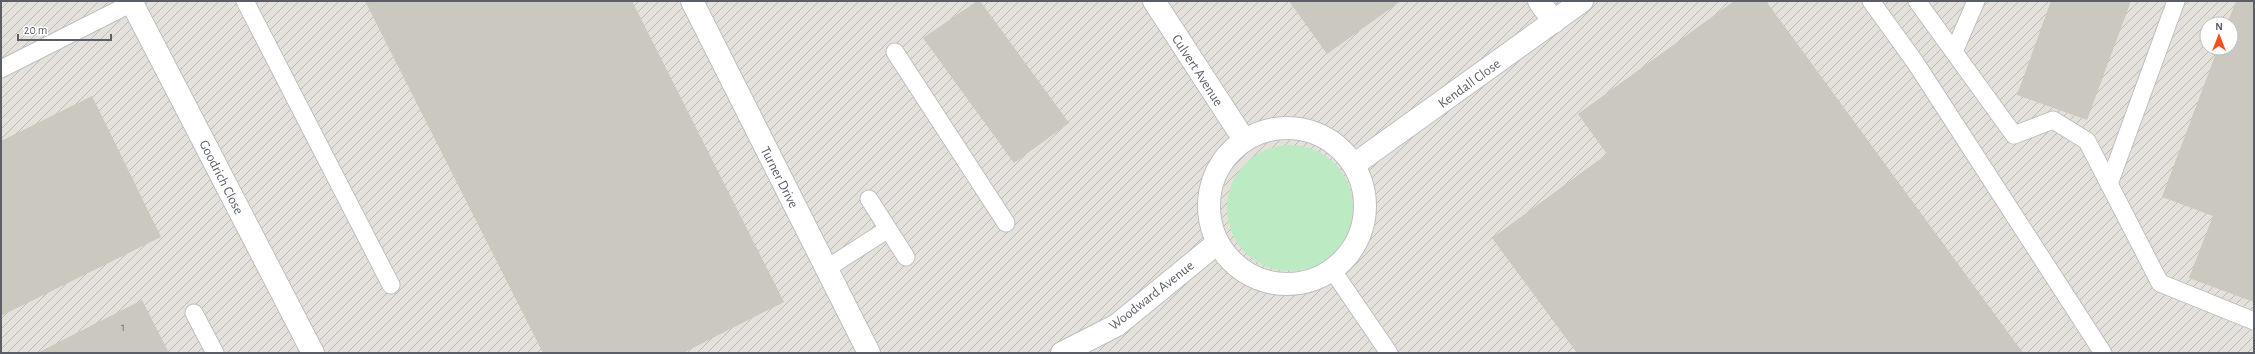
<svg xmlns="http://www.w3.org/2000/svg" width="2255" height="354" font-family="'Alegreya Sans',sans-serif">
  <defs>
    <pattern id="industrial-furrows" width="10" height="10" patternUnits="userSpaceOnUse"><rect width="10" height="10" fill="#e3e1da"/><path d="M-1 1l2-2M0 10L10 0M9 11l2-2" fill="none" stroke="#bbbab4"/></pattern>
  </defs>
  <rect width="100%" height="100%" fill="#efeee2"/>
  <!-- industrial -->
  <path fill="url(#industrial-furrows)" fill-rule="evenodd" d="M 1,1 L 2254,1 L 2254,353 L 1,353 ZM 2207,24 L 2231,24 L 2231,48 L 2207,48 Z"/>
  <!-- green -->
  <circle fill="#bceac2" cx="1290" cy="208" r="63"/>
  <!-- building -->
  <g fill="#cac8bf">
    <polygon points="365,1 632,1 784,302 683,353 543,353"/>
    <polygon points="977,1 980,1 1069,123 1014,163 923,38"/>
    <polygon points="1289,1 1401,1 1327,54"/>
    <polygon points="1734,1 1766,1 2023,353 1577,353 1492,238 1607,154 1578,114"/>
    <polygon points="2051,1 2131,1 2087,120 2017,95"/>
    <polygon points="2236,1 2254,1 2254,302 2189,278 2213,216 2162,197 2218,48 2231,48 2231,24 2227,24"/>
    <polygon points="92,96 161,237 1,316 1,141"/>
    <polygon points="142,300 169,353 37,353"/>
  </g>
  <g fill="none" stroke-linecap="round" stroke-linejoin="round">
    <defs>
      <g id="lane">
        <polyline points="245,1 391,285"/>
        <polyline points="1871,1 1915,62 2103,353"/>
        <polyline points="1917,1 2014,135 2053,120 2087,141 2160,283 2254,321"/>
        <polyline points="895,52 1006,223"/>
        <polyline points="1954,52 1976,1"/>
        <polyline points="1,69 136,1"/>
        <polyline points="2109,184 2176,1"/>
        <polyline points="869,199 906,257"/>
        <polyline points="826,269 888,229"/>
        <polyline points="1333,271 1389,353"/>
        <polyline points="194,313 215,353"/>
      </g>
      <g id="street">
        <polyline points="131,1 313,353"/>
        <polyline points="692,1 869,353"/>
        <polyline points="1154,1 1243,138"/>
        <polyline points="1539,1 1554,22"/>
        <circle cx="1287" cy="206" r="78"/>
        <polyline points="1355,164 1582,1"/>
        <polyline points="1062,353 1117,325 1216,244"/>
      </g>
    </defs>
    <!-- lane casing -->
    <use href="#lane" stroke="#bdbfc5" stroke-width="19"/>
    <!-- street casing -->
    <use href="#street" stroke="#bdbfc5" stroke-width="24"/>
    <!-- lane -->
    <use href="#lane" stroke="#fff" stroke-width="17"/>
    <!-- street -->
    <use href="#street" stroke="#fff" stroke-width="22"/>
  </g>
  <g text-anchor="middle" stroke-width="3" stroke-linejoin="round" paint-order="stroke">
    <!-- number labels -->
    <g font-size="12" fill="#77787c">
      <text x="123" y="331">1</text>
    </g>
    <!-- street labels -->
    <g font-size="14" fill="#5b5e65" stroke="#fff">
      <text transform="translate(1198 70) rotate(57)" y="5">Culvert Avenue</text>
      <text transform="translate(1469 83) rotate(-36)" y="5">Kendall Close</text>
      <text transform="translate(222 177) rotate(63)" y="5">Goodrich Close</text>
      <text transform="translate(780 177) rotate(63)" y="5">Turner Drive</text>
      <text transform="translate(1151 295) rotate(-38)" y="5">Woodward Avenue</text>
    </g>
  </g>
  <!-- border -->
  <rect width="2255" height="354" fill="none" stroke="#5b5e65" stroke-width="4"/>
  <!-- north arrow -->
  <g transform="translate(2219 36)"><circle r="19" fill="#ffffff" stroke="#bdbfc1"/>
  <path d="M0-3L7 15L0 10L-7 15Z" fill="#fb4d1c"/>
  <text y="-6" font-size="11" font-weight="bold" text-anchor="middle" fill="#5b5e65">N</text>
  </g>
  <!-- scale -->
  <path d="M18 34v6h93v-6" fill="none" stroke="#5b5e65" stroke-width="2"/>
  <text x="24" y="34" font-size="12" fill="#5b5e65" stroke="#ffffff" stroke-width="3" paint-order="stroke">20 m</text>
</svg>
